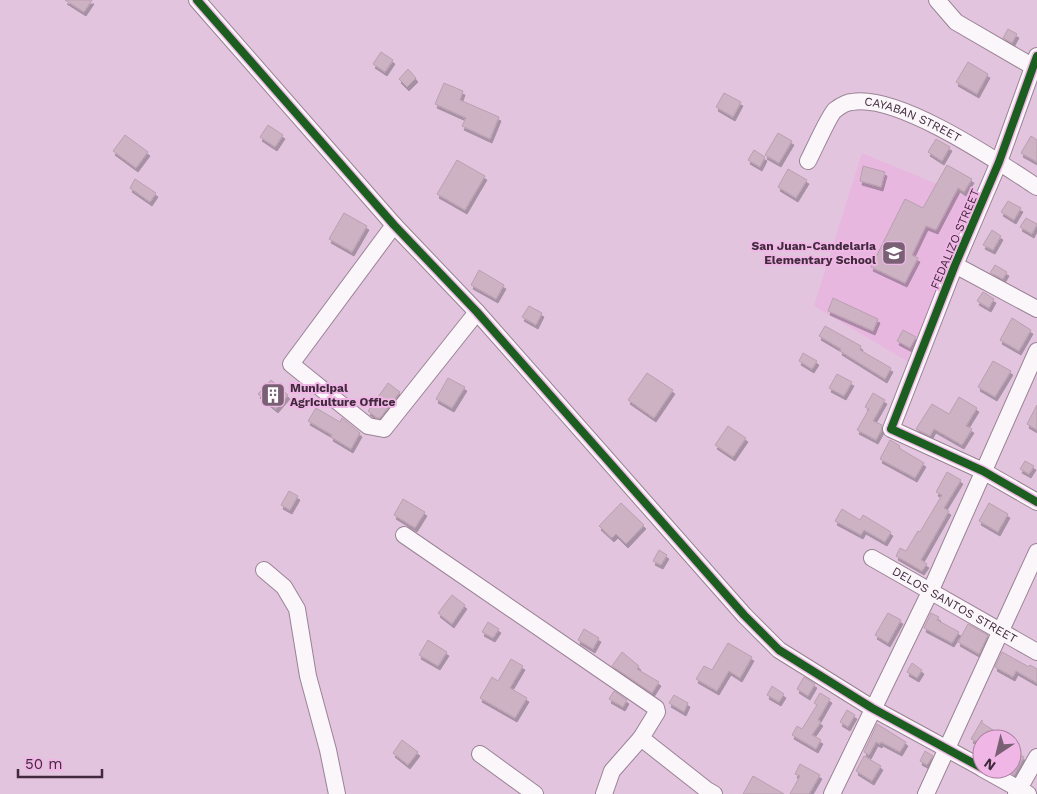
<svg xmlns="http://www.w3.org/2000/svg" width="1037" height="794" font-family="'Work Sans',sans-serif">
  <defs>
    <filter id="shadow"><feDropShadow dx="2" dy="4" stdDeviation="0" flood-color="#0004"/></filter>
  </defs>
  <rect width="100%" height="100%" fill="#e3c4de"/>
  <!-- built -->
  <polygon fill="#e7b7df" points="862,153 978,201 912,364 814,306"/>
  <!-- building -->
  <g fill="#cdb2c3" stroke="#b99fb0" filter="url(#shadow)">
    <polygon points="65,0 92,0 84,12"/>
    <polygon points="1008,29 1017,34 1012,43 1003,38"/>
    <polygon points="381,52 393,60 385,72 373,64"/>
    <polygon points="968,62 988,74 977,94 956,82"/>
    <polygon points="408,69 416,78 407,87 399,79"/>
    <polygon points="444,83 463,91 460,100 499,117 490,139 462,126 466,118 435,104"/>
    <polygon points="724,93 741,102 733,117 716,107"/>
    <polygon points="268,125 283,135 275,147 260,137"/>
    <polygon points="778,133 792,141 779,163 765,155"/>
    <polygon points="125,135 148,152 136,168 113,151"/>
    <polygon points="1031,136 1037,140 1037,162 1021,153"/>
    <polygon points="936,139 950,147 942,161 928,152"/>
    <polygon points="754,150 765,157 760,167 748,160"/>
    <polygon points="457,160 485,176 465,210 437,194"/>
    <polygon points="947,165 972,179 964,192 958,188 936,230 926,226 912,255 918,258 905,283 871,267 905,199 923,208"/>
    <polygon points="863,166 885,172 881,187 860,181"/>
    <polygon points="788,169 807,180 796,198 778,187"/>
    <polygon points="135,179 156,193 150,202 130,188"/>
    <polygon points="1008,201 1021,208 1014,220 1001,212"/>
    <polygon points="344,213 367,226 352,252 329,239"/>
    <polygon points="1026,218 1037,224 1032,234 1020,227"/>
    <polygon points="992,230 1001,236 993,250 983,245"/>
    <polygon points="995,265 1007,272 1003,279 990,273"/>
    <polygon points="479,270 504,285 496,299 471,285"/>
    <polygon points="983,292 994,299 989,308 977,301"/>
    <polygon points="833,298 878,319 873,331 828,311"/>
    <polygon points="529,306 542,313 536,325 522,317"/>
    <polygon points="1012,318 1031,330 1019,351 1000,340"/>
    <polygon points="825,326 861,346 860,350 891,368 885,379 840,351 841,349 819,336"/>
    <polygon points="903,330 916,337 910,348 897,341"/>
    <polygon points="803,353 817,361 812,369 799,361"/>
    <polygon points="993,361 1011,371 995,397 978,387"/>
    <polygon points="647,373 673,390 654,418 628,400"/>
    <polygon points="837,374 852,382 844,396 829,388"/>
    <polygon points="448,378 465,387 452,408 436,399"/>
    <polygon points="271,380 288,395 276,409 258,394"/>
    <polygon points="388,383 400,392 380,418 377,418 368,411"/>
    <polygon points="873,393 885,400 873,421 882,425 881,431 876,440 857,430 869,409 865,407"/>
    <polygon points="959,397 977,408 966,426 972,429 962,445 934,429 930,436 916,429 932,404 949,414"/>
    <polygon points="1037,405 1037,430 1027,424"/>
    <polygon points="316,408 340,422 342,418 360,433 351,449 331,437 332,435 308,421"/>
    <polygon points="728,426 746,438 733,457 715,445"/>
    <polygon points="890,440 900,446 899,448 924,463 915,478 880,459"/>
    <polygon points="1025,461 1034,466 1029,474 1020,469"/>
    <polygon points="947,472 961,480 944,508 949,511 921,560 927,564 922,571 896,556 900,548 906,551 918,531 920,532 942,495 936,492"/>
    <polygon points="289,491 298,496 290,510 281,505"/>
    <polygon points="403,499 425,512 415,528 394,515"/>
    <polygon points="621,503 644,525 626,544 616,534 612,538 599,526"/>
    <polygon points="989,503 1008,514 998,532 979,521"/>
    <polygon points="842,509 860,520 863,515 891,532 885,542 864,530 861,535 835,521"/>
    <polygon points="659,550 667,555 661,565 653,561"/>
    <polygon points="452,595 465,605 452,624 438,613"/>
    <polygon points="888,613 901,620 888,643 875,635"/>
    <polygon points="931,613 939,617 937,620 959,632 952,643 924,628"/>
    <polygon points="488,622 499,629 493,638 482,632"/>
    <polygon points="968,624 988,635 979,654 958,642"/>
    <polygon points="584,629 599,638 593,649 578,640"/>
    <polygon points="428,640 447,652 438,666 419,655"/>
    <polygon points="728,643 752,657 740,678 729,671 717,691 696,679 704,666 712,670"/>
    <polygon points="622,652 639,666 637,669 659,682 652,693 612,666"/>
    <polygon points="1002,652 1029,667 1030,665 1037,669 1037,683 1016,671 1013,677 995,667"/>
    <polygon points="511,659 523,666 510,688 527,698 515,718 480,698 492,677 498,681"/>
    <polygon points="912,663 922,670 917,678 907,672"/>
    <polygon points="804,677 815,684 808,696 797,689"/>
    <polygon points="772,686 784,694 779,702 767,695"/>
    <polygon points="614,691 627,700 623,707 609,699"/>
    <polygon points="820,693 830,699 818,720 821,722 812,735 821,740 816,749 792,735 797,726 802,729 817,705 814,703"/>
    <polygon points="674,695 688,703 684,712 669,703"/>
    <polygon points="847,710 855,715 848,727 840,722"/>
    <polygon points="982,720 982,723 993,730 988,739 982,739 982,744 971,739"/>
    <polygon points="877,724 906,742 900,752 881,742 880,744 876,742 869,755 864,752"/>
    <polygon points="402,740 418,752 408,765 393,753"/>
    <polygon points="1012,750 1024,757 1014,775 1012,774"/>
    <polygon points="925,751 933,756 927,765 920,761"/>
    <polygon points="864,756 881,766 872,781 856,771"/>
    <polygon points="800,764 820,775 809,794 790,794 800,776 795,774"/>
    <polygon points="753,776 784,794 743,794"/>
  </g>
  <g fill="none" stroke-linecap="round" stroke-linejoin="round">
    <defs>
      <g id="minor">
        <polyline points="197,0 394,225 477,312 744,615 779,650 872,708 982,768"/>
        <polyline points="937,0 956,22 1037,69"/>
        <polyline points="1037,56 999,162 955,265 891,429 983,471 1037,502"/>
        <path id="s1" d="M 808,161 C 813,152 829,115 835,110 C 839,107 847,102 852,102 C 899,94 997,161 1037,187"/>
        <polyline points="394,225 291,364 368,426 384,429 477,312"/>
        <polyline points="955,265 1037,309"/>
        <polyline points="404,535 656,708 657,712 641,738 612,771 604,794"/>
        <path id="s2" d="M 872,558 L 1037,652"/>
        <polyline points="264,570 284,587 297,609 308,676 328,750 337,794"/>
        <polyline points="641,738 707,790 714,794"/>
        <polyline points="480,754 535,794"/>
        <polyline points="983,769 1028,794"/>
        <polyline points="832,794 930,592 1037,351"/>
        <polyline points="926,794 1037,552"/>
        <polyline points="1016,794 1037,757"/>
      </g>
    </defs>
    <!-- minor casing -->
    <use href="#minor" stroke="#9a8396" stroke-width="18"/>
    <!-- minor -->
    <use href="#minor" stroke="#fbf6fa" stroke-width="16"/>
    <defs>
      <g id="cycleway">
        <polyline points="197,0 394,225 477,312 744,615 779,650 872,708 982,768"/>
        <polyline points="1037,56 999,162 955,265 891,429 983,471 1037,502"/>
      </g>
    </defs>
    <!-- cycleway casing -->
    <use href="#cycleway" stroke="#f0b7e6" stroke-width="11"/>
    <!-- cycleway -->
    <use href="#cycleway" stroke="#1b5e20" stroke-width="8"/>
  </g>
  <!-- icons -->
  <defs>
    <symbol id="school-square" viewBox="-11 -11 22 22"><rect x="-9" y="-9" width="18" height="18" rx="4" fill="#7a6075" stroke="#f0b7e6"/><path d="M0-5L7-2L0 1L-7-2ZM-4 1L0 2.5L4 1V4Q0 6-4 4Z" fill="#fff"/></symbol>
    <symbol id="building-square" viewBox="-11 -11 22 22"><rect x="-9" y="-9" width="18" height="18" rx="4" fill="#7a6075" stroke="#f0b7e6"/><path d="M-4-6H4V6H1V3H-1V6H-4ZM-2.5-4.3h1.7v1.8h-1.7ZM.8-4.3h1.7v1.8H.8ZM-2.5-1h1.7V.8h-1.7ZM.8-1h1.7V.8H.8Z" fill="#fff"/></symbol>
  </defs>
  <g fill-rule="evenodd">
    <use href="#school-square" x="880" y="239" width="28" height="28"/>
    <use href="#building-square" x="259" y="381" width="28" height="28"/>
  </g>
  <g text-anchor="middle" stroke-width="4" stroke-linejoin="round" paint-order="stroke">
    <!-- street labels -->
    <g font-size="12" fill="#412a3d" stroke="#f0b7e6">
      <text dy="4" stroke="none"><textPath href="#s1" startOffset="141">CAYABAN STREET</textPath></text>
      <text transform="translate(955 239) rotate(-67)" y="4">FEDALIZO STREET</text>
      <text dy="4" stroke="none"><textPath href="#s2" startOffset="95">DELOS SANTOS STREET</textPath></text>
    </g>
    <!-- poi labels -->
    <g font-size="12" font-weight="bold" fill="#412a3d" stroke="#f0b7e6" text-anchor="end">
      <text x="876" y="250">San Juan-Candelaria<tspan x="876" dy="14">Elementary School</tspan></text>
      <text x="290" y="392" text-anchor="start">Municipal<tspan x="290" dy="14">Agriculture Office</tspan></text>
    </g>
  </g>
  <!-- north arrow -->
  <g transform="translate(997 754) rotate(215)"><circle r="24" fill="#f0b7e6" stroke="#aa7fa2"/>
  <path d="M0-4L9 19L0 12L-9 19Z" fill="#7a6075"/>
  <text y="-8" font-size="14" font-weight="bold" text-anchor="middle" fill="#412a3d">N</text>
  </g>
  <!-- scale -->
  <path d="M18 769v8h84v-8" fill="none" stroke="#412a3d" stroke-width="2.5"/>
  <text x="25" y="769" font-size="15" fill="#412a3d" stroke="#f0b7e6" stroke-width="4" paint-order="stroke">50 m</text>
</svg>
